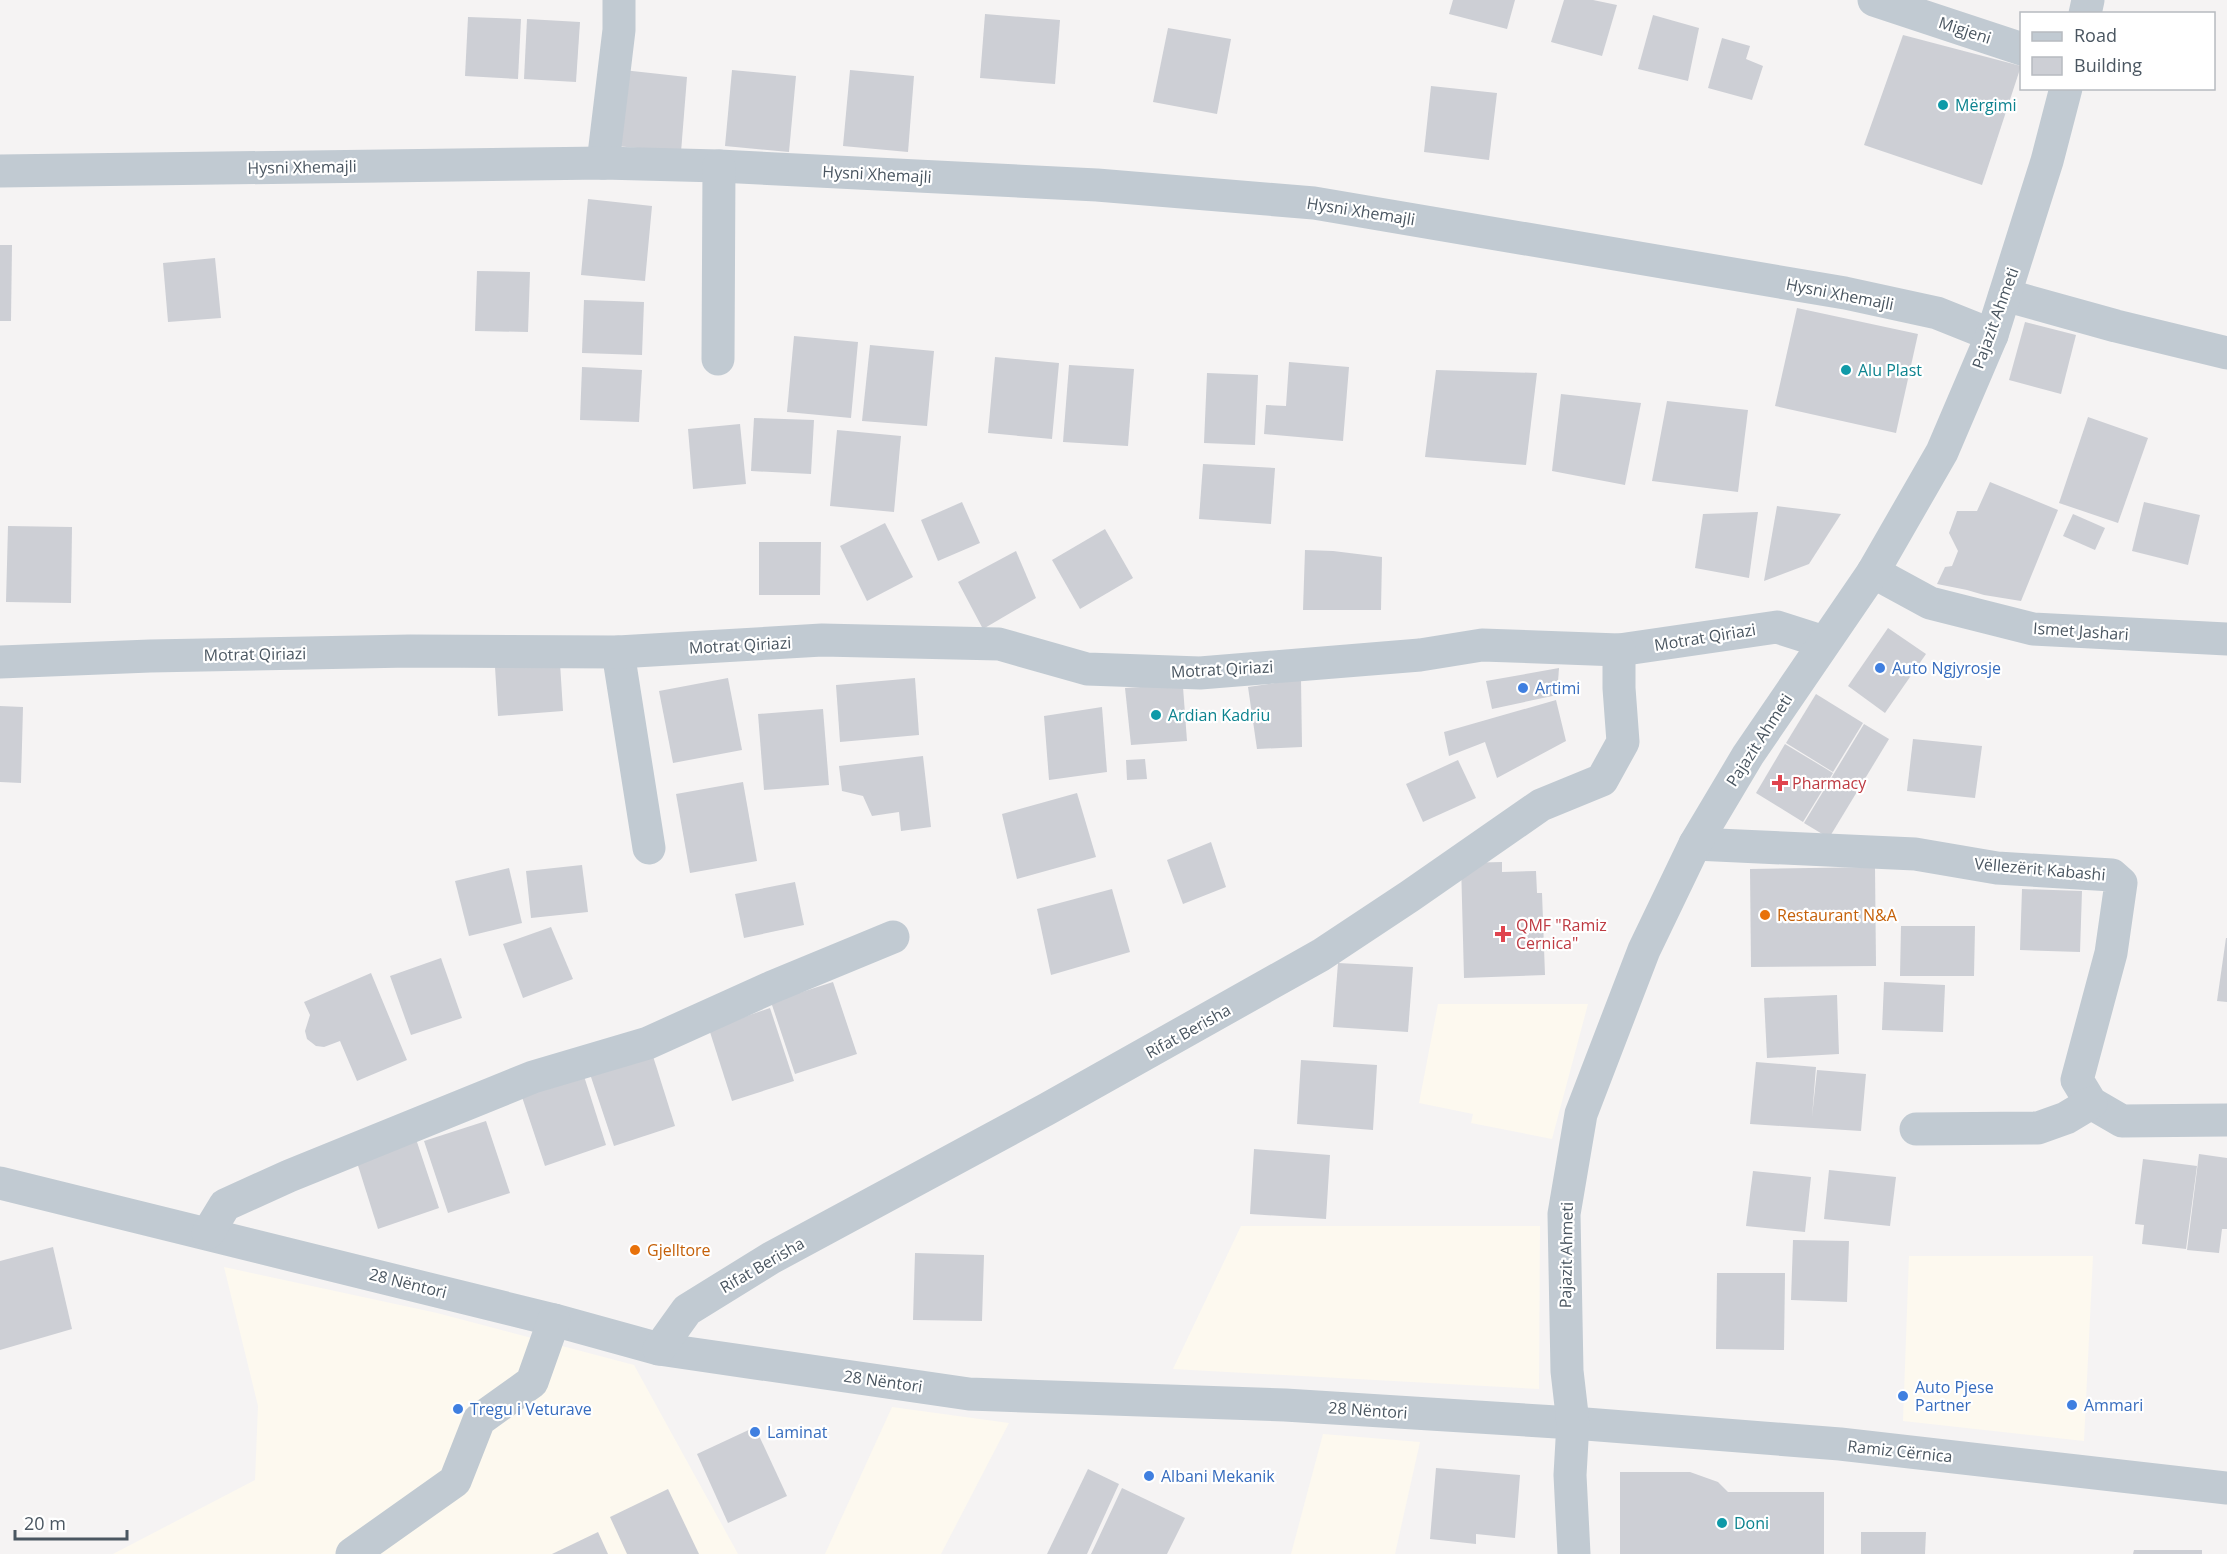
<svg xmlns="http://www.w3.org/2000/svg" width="2227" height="1554" font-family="'Open Sans',sans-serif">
  <rect width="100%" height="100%" fill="#f5f3f3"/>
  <!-- commercial -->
  <g fill="#fdf9ef">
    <polygon points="1438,1004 1588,1004 1552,1139 1471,1123 1473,1114 1419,1103"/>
    <polygon points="1241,1226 1540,1226 1539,1389 1173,1369"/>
    <polygon points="1909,1256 2093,1256 2084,1441 1903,1421"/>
    <polygon points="224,1267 437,1313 634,1365 738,1554 113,1554 255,1480 258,1406"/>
    <polygon points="892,1407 1009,1423 941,1554 825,1554"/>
    <polygon points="1323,1434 1420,1442 1395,1554 1291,1554"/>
  </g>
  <!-- building -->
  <g fill="#cdcfd5">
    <polygon points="1453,0 1515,0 1507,29 1449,14"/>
    <polygon points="1564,0 1593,0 1617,5 1602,56 1551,42"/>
    <polygon points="985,14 1060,20 1055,84 980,78"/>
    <polygon points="1653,15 1699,28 1688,81 1638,69"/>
    <polygon points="468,17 521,19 518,79 465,76"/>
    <polygon points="527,19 580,22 576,82 524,79"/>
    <polygon points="1168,28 1231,39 1217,114 1153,102"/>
    <polygon points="1903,35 2021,66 1982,185 1864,145"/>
    <polygon points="1722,38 1750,46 1746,59 1763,66 1752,100 1708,88"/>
    <polygon points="623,70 687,77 681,152 616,146"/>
    <polygon points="732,70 796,76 789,152 725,146"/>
    <polygon points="850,70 914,76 908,152 843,146"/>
    <polygon points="1431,86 1497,93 1489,160 1424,152"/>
    <polygon points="588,199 652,206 645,281 581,275"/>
    <polygon points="0,245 12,245 11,321 0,321"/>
    <polygon points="215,258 221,318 168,322 163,263"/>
    <polygon points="477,271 530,272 528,332 475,331"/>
    <polygon points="584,300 644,302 642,355 582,353"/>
    <polygon points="1797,308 1918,334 1896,433 1775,406"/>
    <polygon points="2025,322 2076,335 2061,394 2009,380"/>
    <polygon points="794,336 858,342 851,418 787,412"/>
    <polygon points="870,345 934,351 927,426 862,421"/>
    <polygon points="995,357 1059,363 1052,439 988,433"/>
    <polygon points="1289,362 1349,367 1343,441 1264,434 1266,405 1286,406"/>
    <polygon points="1069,365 1134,369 1128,446 1063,442"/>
    <polygon points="582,367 642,370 639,422 580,420"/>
    <polygon points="1436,370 1537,373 1526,465 1425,457"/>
    <polygon points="1207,373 1258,375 1255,445 1204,443"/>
    <polygon points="1561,394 1641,403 1625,485 1552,471"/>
    <polygon points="1667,401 1748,410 1738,492 1652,481"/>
    <polygon points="2088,417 2148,438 2118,523 2059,503"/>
    <polygon points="754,418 814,420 811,474 751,471"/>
    <polygon points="740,424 746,484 693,489 688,429"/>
    <polygon points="837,430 901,436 894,512 830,506"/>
    <polygon points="1203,464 1275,468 1271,524 1199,519"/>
    <polygon points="1990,482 2058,510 2021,601 1984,595 1967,590 1937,584 1945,567 1952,566 1958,551 1949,533 1957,511 1977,511"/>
    <polygon points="962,502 980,543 938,561 921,520"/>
    <polygon points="2144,502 2200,515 2188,565 2132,551"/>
    <polygon points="1777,506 1841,514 1809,564 1764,581"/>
    <polygon points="1758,512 1749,578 1695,568 1703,514"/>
    <polygon points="2073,514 2105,528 2095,550 2063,536"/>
    <polygon points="885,523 913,577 867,601 840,546"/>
    <polygon points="8,526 72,527 71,603 6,602"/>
    <polygon points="1105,529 1133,578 1080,609 1052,560"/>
    <polygon points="759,542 821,542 820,595 759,595"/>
    <polygon points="1305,550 1333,551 1382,557 1381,610 1303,610"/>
    <polygon points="1016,551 1036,598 983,629 958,582"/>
    <polygon points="1888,628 1926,654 1885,713 1848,686"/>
    <polygon points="560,663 563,711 498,716 495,667"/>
    <polygon points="1559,668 1557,695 1492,709 1486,681"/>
    <polygon points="728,678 742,750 673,763 659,691"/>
    <polygon points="915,678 919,735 840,742 836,685"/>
    <polygon points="1301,679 1302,747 1257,749 1248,687"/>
    <polygon points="1172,685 1183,687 1187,741 1131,745 1125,688"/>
    <polygon points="1816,694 1863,723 1833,772 1786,743"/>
    <polygon points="1556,700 1566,741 1497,778 1485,742 1449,756 1444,732"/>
    <polygon points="0,706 23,707 21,783 0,782"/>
    <polygon points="1102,707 1107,772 1049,780 1044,716"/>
    <polygon points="823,709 829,785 764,790 758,714"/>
    <polygon points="1864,724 1889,739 1829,838 1804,823"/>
    <polygon points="1913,739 1982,746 1975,798 1907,791"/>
    <polygon points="1785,744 1833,773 1803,822 1756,793"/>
    <polygon points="923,756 931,827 901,831 899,812 872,816 863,796 842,791 839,766"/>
    <polygon points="1145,759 1147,779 1127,780 1126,760"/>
    <polygon points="1458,760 1476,798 1423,822 1406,784"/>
    <polygon points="743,782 757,861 690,873 676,794"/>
    <polygon points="1077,793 1096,857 1017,879 1002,814"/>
    <polygon points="1211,842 1226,887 1183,904 1167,860"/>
    <polygon points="1502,862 1502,872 1536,871 1537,893 1542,893 1545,975 1464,978 1461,863"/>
    <polygon points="582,865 588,912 531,918 526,871"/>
    <polygon points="1875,867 1876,966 1751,967 1750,869"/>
    <polygon points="509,868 522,923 469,936 455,881"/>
    <polygon points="795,882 804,925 744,938 735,894"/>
    <polygon points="1112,889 1130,952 1051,975 1037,909"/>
    <polygon points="2022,889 2082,891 2080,952 2020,950"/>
    <polygon points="1901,926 1975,926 1974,976 1900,976"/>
    <polygon points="551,927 573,979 523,998 503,944"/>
    <polygon points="2226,938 2227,938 2227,1002 2217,1001"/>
    <polygon points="441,958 462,1018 411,1035 390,976"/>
    <polygon points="1338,963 1413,967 1408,1032 1333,1027"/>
    <polygon points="371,973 407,1060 357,1081 340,1041 324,1047 316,1046 307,1039 305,1031 310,1015 304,1002"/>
    <polygon points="833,982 857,1054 795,1074 771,1002"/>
    <polygon points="1884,982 1945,985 1943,1032 1882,1030"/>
    <polygon points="1837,995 1839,1054 1767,1058 1764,998"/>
    <polygon points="770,1008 794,1081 732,1101 709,1029"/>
    <polygon points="652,1053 675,1126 614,1146 590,1074"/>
    <polygon points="1301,1060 1377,1065 1373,1130 1297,1124"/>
    <polygon points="1756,1062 1816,1067 1812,1117 1817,1070 1866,1074 1861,1131 1750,1124"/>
    <polygon points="583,1073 606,1145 545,1166 521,1094"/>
    <polygon points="486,1121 510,1193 448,1213 424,1141"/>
    <polygon points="415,1136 439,1208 378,1229 355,1156"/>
    <polygon points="1254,1149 1330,1155 1326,1219 1250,1214"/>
    <polygon points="2199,1154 2227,1158 2227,1229 2222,1229 2219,1253 2187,1250"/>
    <polygon points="2143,1159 2197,1166 2186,1249 2142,1244 2144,1225 2135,1224"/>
    <polygon points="1829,1170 1896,1177 1890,1226 1824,1219"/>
    <polygon points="1753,1171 1811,1177 1805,1232 1746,1226"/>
    <polygon points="1793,1240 1849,1241 1847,1302 1791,1300"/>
    <polygon points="53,1247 72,1329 0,1350 0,1261"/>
    <polygon points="915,1253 984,1255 982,1321 913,1320"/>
    <polygon points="1717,1273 1785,1273 1784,1350 1716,1349"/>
    <polygon points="755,1427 787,1496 728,1523 697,1454"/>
    <polygon points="1436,1468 1520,1475 1515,1538 1476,1534 1476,1544 1430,1539"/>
    <polygon points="1088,1469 1119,1484 1087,1554 1047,1554"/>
    <polygon points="1620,1472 1690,1472 1718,1482 1728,1492 1824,1492 1824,1554 1620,1554"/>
    <polygon points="1122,1488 1185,1518 1167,1554 1091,1554"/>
    <polygon points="668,1489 699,1554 627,1554 610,1517"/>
    <polygon points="598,1532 608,1554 552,1554"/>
    <polygon points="1861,1532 1926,1532 1925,1554 1861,1554"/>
    <polygon points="2134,1550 2202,1550 2202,1554 2133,1554"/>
  </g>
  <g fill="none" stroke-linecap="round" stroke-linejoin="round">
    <!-- minor -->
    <g stroke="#c1cad2" stroke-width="33">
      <polyline points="1874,0 2022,49"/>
      <polyline points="2085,14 2088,0"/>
      <polyline points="603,163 619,30 619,0"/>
      <polyline points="0,171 603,163 719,166 1097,185 1314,203 1845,293 1937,313 1992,335"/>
      <polyline points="2005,295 2116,326 2227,353"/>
      <polyline points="718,359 719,166"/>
      <polyline points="1873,572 1930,603 2033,629 2227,639"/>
      <polyline points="618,652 649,848"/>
      <polyline points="0,662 150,656 410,651 618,652 822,640 999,644 1087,669 1200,673 1420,655 1482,645 1619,650 1777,627 1824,642"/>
      <polyline points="1695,844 1915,854 1997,868 2112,875 2121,883 2111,953 2077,1080 2091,1103 2122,1121 2227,1120"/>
      <polyline points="1916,1129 2038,1128 2066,1118 2091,1103"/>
      <polyline points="0,1183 554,1320 659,1349 969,1394 1285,1405 1573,1423 1840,1444 2227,1488"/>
      <polyline points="208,1233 225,1205 289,1176 533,1077 648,1043 772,987 893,937"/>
      <polyline points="659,1349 687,1310 771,1258 1047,1109 1321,955 1410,896 1541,805 1602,780 1623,742 1619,688 1619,650"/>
      <polyline points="352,1554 455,1481 479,1420 532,1382 554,1320"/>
      <polyline points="1574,1554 1570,1475 1573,1423 1567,1371 1564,1214 1581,1114 1644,950 1695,844 1748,755 1873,572 1942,452 1992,335 2047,161 2066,88"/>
    </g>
  </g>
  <!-- markers -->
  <g fill="#0f9aa8" stroke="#fff" stroke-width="2">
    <circle cx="1943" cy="105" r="6"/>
    <circle cx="1846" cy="370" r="6"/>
    <circle cx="1156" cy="715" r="6"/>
    <circle cx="1722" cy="1523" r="6"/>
  </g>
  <g fill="#3f7fe0" stroke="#fff" stroke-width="2">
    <circle cx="1880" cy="668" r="6"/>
    <circle cx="1523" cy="688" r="6"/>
    <circle cx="1903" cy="1396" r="6"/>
    <circle cx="2072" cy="1405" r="6"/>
    <circle cx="458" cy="1409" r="6"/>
    <circle cx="755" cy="1432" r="6"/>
    <circle cx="1149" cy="1476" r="6"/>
  </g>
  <g fill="#e0444e" stroke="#fff" stroke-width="2">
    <path d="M1777 774h6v6h6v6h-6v6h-6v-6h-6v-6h6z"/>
    <path d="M1500 925h6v6h6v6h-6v6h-6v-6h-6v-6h6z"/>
  </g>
  <g fill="#e8710a" stroke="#fff" stroke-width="2">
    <circle cx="1765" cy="915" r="6"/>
    <circle cx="635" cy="1250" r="6"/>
  </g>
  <g text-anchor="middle" stroke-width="4.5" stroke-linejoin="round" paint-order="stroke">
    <!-- street labels -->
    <g font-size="16" fill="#4a5661" stroke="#fff">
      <text transform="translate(1965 30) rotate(18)" y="6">Migjeni</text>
      <text transform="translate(302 167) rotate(-1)" y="6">Hysni Xhemajli</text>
      <text transform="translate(877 174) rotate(3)" y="6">Hysni Xhemajli</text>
      <text transform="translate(1361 211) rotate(9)" y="6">Hysni Xhemajli</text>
      <text transform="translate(1840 294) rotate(11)" y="6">Hysni Xhemajli</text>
      <text transform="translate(1995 318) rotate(-70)" y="6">Pajazit Ahmeti</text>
      <text transform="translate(2081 631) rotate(4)" y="6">Ismet Jashari</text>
      <text transform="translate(1705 637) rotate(-9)" y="6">Motrat Qiriazi</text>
      <text transform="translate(740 645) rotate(-3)" y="6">Motrat Qiriazi</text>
      <text transform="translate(255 654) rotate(-1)" y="6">Motrat Qiriazi</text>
      <text transform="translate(1222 669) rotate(-3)" y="6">Motrat Qiriazi</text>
      <text transform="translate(1759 740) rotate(-57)" y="6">Pajazit Ahmeti</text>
      <text transform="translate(2040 869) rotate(5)" y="6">Vëllezërit Kabashi</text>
      <text transform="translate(1188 1031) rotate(-29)" y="6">Rifat Berisha</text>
      <text transform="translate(1566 1255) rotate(-89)" y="6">Pajazit Ahmeti</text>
      <text transform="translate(762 1265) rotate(-30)" y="6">Rifat Berisha</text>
      <text transform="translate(408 1283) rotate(14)" y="6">28 Nëntori</text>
      <text transform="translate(883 1381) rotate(8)" y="6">28 Nëntori</text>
      <text transform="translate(1368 1410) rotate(4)" y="6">28 Nëntori</text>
      <text transform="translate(1900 1451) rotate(6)" y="6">Ramiz Cërnica</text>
    </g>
    <!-- culture labels -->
    <g font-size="16" fill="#0d838f" stroke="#fff" text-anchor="start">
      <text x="1955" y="111">Mërgimi</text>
      <text x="1858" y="376">Alu Plast</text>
      <text x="1168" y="721">Ardian Kadriu</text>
      <text x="1734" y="1529">Doni</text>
    </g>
    <!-- shop labels -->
    <g font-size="16" fill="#366cbe" stroke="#fff" text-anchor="start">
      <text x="1892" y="674">Auto Ngjyrosje</text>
      <text x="1535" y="694">Artimi</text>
      <text x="1915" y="1393">Auto Pjese<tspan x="1915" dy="18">Partner</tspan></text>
      <text x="2084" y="1411">Ammari</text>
      <text x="470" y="1415">Tregu i Veturave</text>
      <text x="767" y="1438">Laminat</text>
      <text x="1161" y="1482">Albani Mekanik</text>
    </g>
    <!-- health labels -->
    <g font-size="16" fill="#be3a42" stroke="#fff" text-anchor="start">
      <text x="1792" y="789">Pharmacy</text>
      <text x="1516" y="931">QMF "Ramiz<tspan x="1516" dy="18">Cernica"</tspan></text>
    </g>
    <!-- food labels -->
    <g font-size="16" fill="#c56008" stroke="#fff" text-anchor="start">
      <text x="1777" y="921">Restaurant N&amp;A</text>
      <text x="647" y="1256">Gjelltore</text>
    </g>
  </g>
  <!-- legend -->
  <rect x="2020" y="12" width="195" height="78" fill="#ffffff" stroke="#b7bbc0" stroke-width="1.5"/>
  <rect x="2032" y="32" width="30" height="9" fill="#c1cad2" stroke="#b7bbc0" stroke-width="1.5"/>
  <text x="2074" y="42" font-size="18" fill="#4a5661">Road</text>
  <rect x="2032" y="57" width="30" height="18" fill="#cdcfd5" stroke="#b7bbc0" stroke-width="1.5"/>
  <text x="2074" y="72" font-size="18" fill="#4a5661">Building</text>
  <!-- scale -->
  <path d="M15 1530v9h112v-9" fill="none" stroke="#4a5661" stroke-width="3"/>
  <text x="24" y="1530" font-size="18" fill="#4a5661" stroke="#ffffff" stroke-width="4.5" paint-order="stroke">20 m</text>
</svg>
